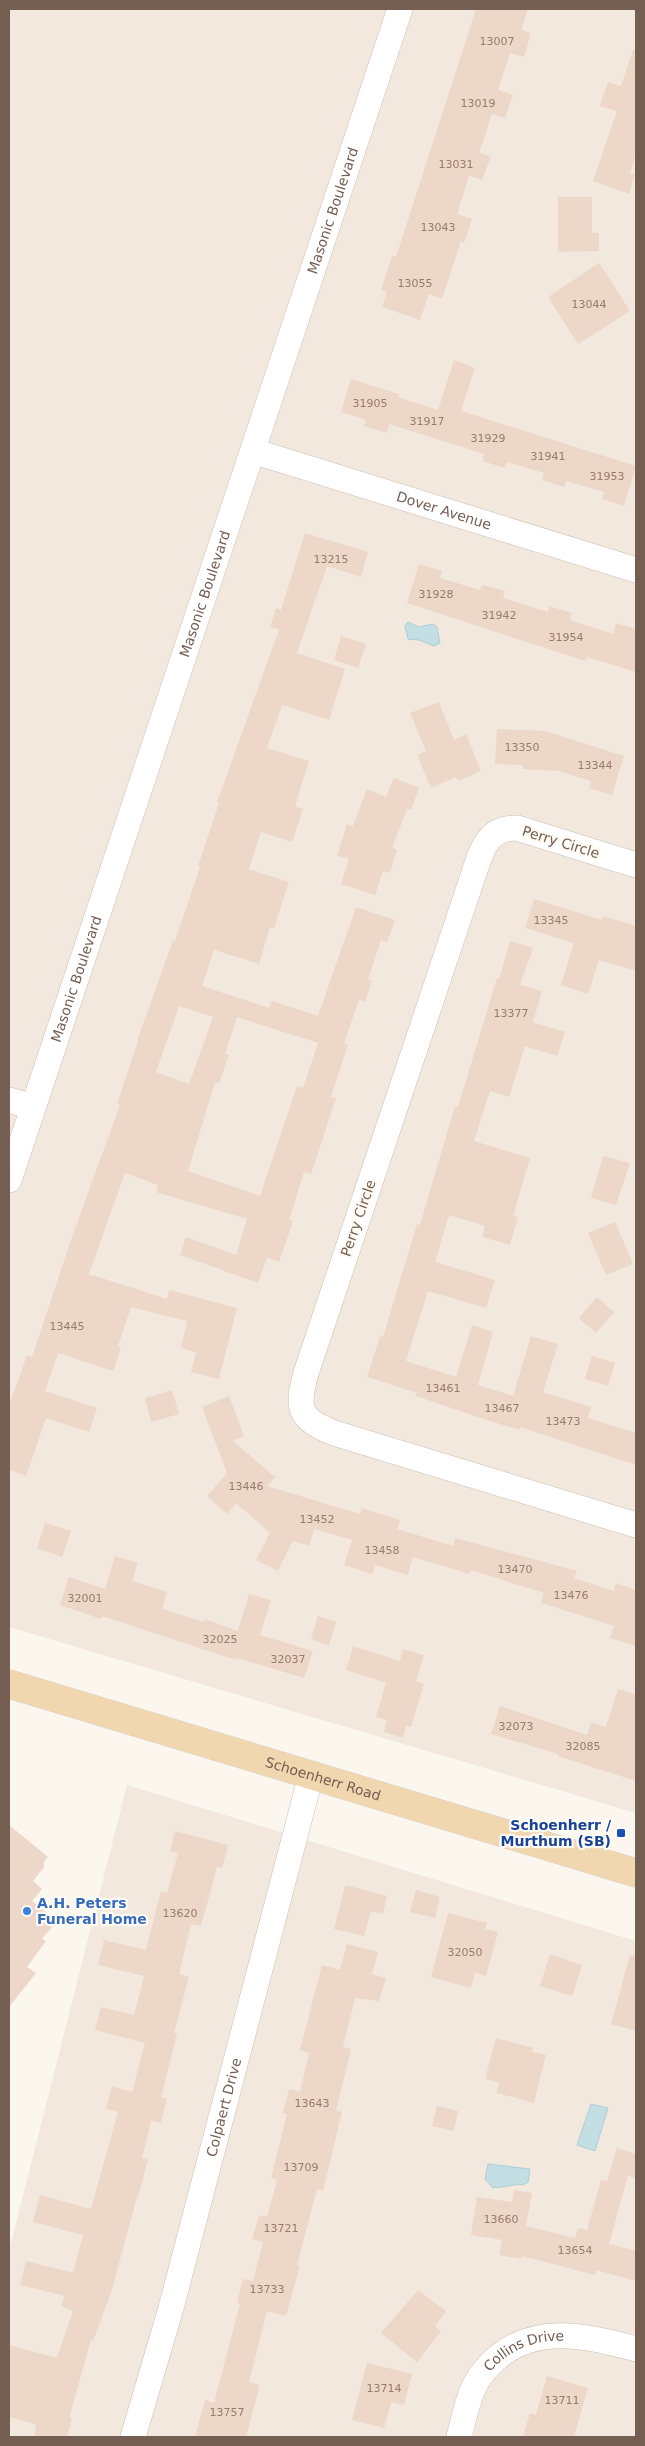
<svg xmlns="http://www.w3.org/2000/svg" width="645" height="2446" font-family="'DejaVu Sans',sans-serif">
  <rect width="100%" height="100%" fill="#fbf6ee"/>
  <!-- residential -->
  <g fill="#f2e8dd">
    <polygon points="9,9 636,9 636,1813 9,1627"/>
    <polygon points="127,1785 636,1941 636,2437 9,2437 9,2251"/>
  </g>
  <!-- water -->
  <g fill="#c4dfe3" stroke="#abced4">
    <polygon points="408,622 419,627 433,624 437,627 440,643 434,646 419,640 408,639 405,626"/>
    <polygon points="591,2104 608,2108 595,2151 577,2145"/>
    <path d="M 488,2164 L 530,2169 L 528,2182 L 523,2185 C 511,2183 504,2189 492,2187 L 485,2179 Z"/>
  </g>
  <!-- building -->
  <g fill="#edd7c9" fill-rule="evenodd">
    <polygon points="476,9 528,9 521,30 531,33 524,57 510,53 498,90 513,95 505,118 492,114 479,153 491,156 482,180 469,176 457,214 472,219 464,243 461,241 442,299 429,294 420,320 382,307 387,292 381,290 392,256 396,257"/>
    <polygon points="633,50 636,51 636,154 630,173 635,174 629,194 593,181 617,111 600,106 608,82 621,86"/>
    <polygon points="558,197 592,197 592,233 599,233 599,251 558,252"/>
    <polygon points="599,263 630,311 578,344 548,297"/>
    <polygon points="454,360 475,368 461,411 636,466 624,506 602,499 604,492 566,481 564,487 542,480 544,473 507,462 505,468 482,461 484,454 389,424 387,433 364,426 366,420 341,412 351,379 399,394 398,397 438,410"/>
    <path d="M 305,533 L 368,552 L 361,577 L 327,566 L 297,653 L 345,669 L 329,720 L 282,705 L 267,748 L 309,761 L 295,806 L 303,809 L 292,842 L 261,832 L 249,869 L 289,882 L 274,928 L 270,927 L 259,964 L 214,950 L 202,986 L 269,1008 L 272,1001 L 318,1016 L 356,907 L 395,920 L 387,942 L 381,940 L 368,979 L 372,980 L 365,1002 L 359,1000 L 344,1043 L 348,1045 L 331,1097 L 336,1098 L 311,1174 L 304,1172 L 289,1220 L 293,1221 L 279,1262 L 267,1258 L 258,1283 L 180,1255 L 186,1237 L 236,1255 L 247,1219 L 156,1192 L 158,1185 L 125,1173 L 89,1274 L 167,1299 L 169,1290 L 237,1308 L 219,1379 L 191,1372 L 196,1352 L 181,1348 L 187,1321 L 131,1307 L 118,1346 L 121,1347 L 113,1371 L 58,1353 L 45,1391 L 97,1408 L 89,1432 L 46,1418 L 26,1476 L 9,1470 L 9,1406 L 27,1355 L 32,1357 L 72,1237 L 120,1105 L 117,1104 L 138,1041 L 137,1041 L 173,940 L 175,941 L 200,867 L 198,866 L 219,803 L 217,802 L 279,630 L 270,627 L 276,608 L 281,610 ZM 179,1006 L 213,1017 L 189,1084 L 156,1072 ZM 237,1017 L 318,1043 L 303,1088 L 297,1086 L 260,1196 L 188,1171 L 215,1082 L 219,1083 L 229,1055 L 225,1054 Z"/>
    <polygon points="419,564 442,571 440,578 480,590 482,585 505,591 503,598 548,612 549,606 572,613 570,620 613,634 616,623 636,629 636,672 587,657 585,661 407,603"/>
    <polygon points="341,636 366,644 358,668 334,660"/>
    <polygon points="439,702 454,740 466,734 481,771 458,781 456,777 431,788 417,755 426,751 410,713"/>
    <polygon points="497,729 545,731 624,756 612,795 589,788 591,781 559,771 523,769 523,765 495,764"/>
    <polygon points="394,778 419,788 411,810 407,809 392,848 397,850 390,873 383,871 375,895 341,884 349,859 337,856 347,824 353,826 367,789 386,797"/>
    <polygon points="534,899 602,920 603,916 636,926 636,971 599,960 588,994 561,985 574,943 525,928"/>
    <polygon points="510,941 533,948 520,985 542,991 533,1022 565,1032 557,1056 525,1046 509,1097 490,1091 474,1141 530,1158 513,1216 518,1217 510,1245 482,1237 485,1226 449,1215 435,1262 495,1280 486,1308 428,1291 406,1361 456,1377 472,1325 493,1332 478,1385 513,1396 531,1336 558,1344 543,1392 591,1407 588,1418 636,1433 636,1465 520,1427 519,1430 475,1416 416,1396 417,1393 367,1377 380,1336 383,1337 417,1224 420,1225 455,1106 458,1107 497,978 499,979"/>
    <polygon points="603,1156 630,1163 616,1205 591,1198"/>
    <polygon points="615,1222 633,1264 606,1275 588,1233"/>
    <polygon points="597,1297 614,1312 596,1333 579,1318"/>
    <polygon points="592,1356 615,1363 608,1386 585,1379"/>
    <polygon points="172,1390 179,1414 151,1422 145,1398"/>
    <polygon points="229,1396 244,1436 233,1441 275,1477 267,1486 360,1514 362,1508 400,1520 397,1529 453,1546 455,1538 577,1571 574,1578 614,1591 616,1583 636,1590 636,1646 610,1638 614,1626 541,1603 544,1593 471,1570 470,1574 413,1557 408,1575 375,1565 372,1574 344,1565 352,1540 314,1529 309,1546 293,1541 278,1571 256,1560 270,1533 236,1503 227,1514 207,1496 227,1473 202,1407"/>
    <polygon points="45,1523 71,1531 62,1557 37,1548"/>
    <polygon points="115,1556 138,1563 132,1581 167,1592 162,1609 204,1622 205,1619 238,1631 249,1594 271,1600 260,1635 313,1651 304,1678 237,1658 236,1660 102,1616 101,1619 60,1605 69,1577 105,1589"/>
    <polygon points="318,1616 336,1622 329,1646 311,1639"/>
    <polygon points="353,1646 400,1661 403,1649 424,1655 416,1681 424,1684 411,1727 406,1726 403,1738 384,1732 387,1720 376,1717 386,1683 346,1670"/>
    <polygon points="618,1689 636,1695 636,1781 558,1756 558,1754 491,1734 500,1706 587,1735 591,1722 606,1727"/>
    <polygon points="9,1825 48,1857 44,1862 44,1867 33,1881 42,1889 32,1901 57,1921 42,1939 46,1941 27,1967 36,1973 9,2007"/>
    <polygon points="175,1831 228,1845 222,1868 217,1867 201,1926 191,1924 179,1974 189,1977 174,2033 177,2034 161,2097 167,2099 161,2123 151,2121 142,2158 148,2160 138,2197 137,2197 111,2293 93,2341 91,2340 69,2418 72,2418 67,2437 35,2437 36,2424 9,2417 9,2345 57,2358 73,2311 61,2306 65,2296 20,2285 26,2261 73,2273 83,2235 33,2222 40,2195 91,2209 118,2112 106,2109 112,2086 132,2092 145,2043 95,2030 101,2007 134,2015 144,1976 98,1965 104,1940 146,1950 161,1891 167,1893 178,1853 170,1851"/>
    <polygon points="345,1885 387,1896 383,1914 371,1911 364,1936 334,1929"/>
    <polygon points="416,1890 440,1897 435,1918 410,1912"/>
    <polygon points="448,1913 487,1923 485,1929 498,1932 486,1976 475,1973 471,1988 431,1977"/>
    <polygon points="347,1944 378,1952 372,1974 386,1978 379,2001 355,1998 343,2047 351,2049 336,2111 342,2112 323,2191 317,2189 297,2265 300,2266 286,2316 267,2311 249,2382 260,2385 246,2437 195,2437 205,2400 214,2403 240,2304 237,2303 243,2279 253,2281 263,2242 252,2239 259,2215 267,2217 277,2180 271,2178 287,2114 283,2113 289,2089 300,2092 309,2053 300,2050 322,1965 340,1970"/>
    <polygon points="550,1954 582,1965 572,1996 540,1986"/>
    <polygon points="630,1955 636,1956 636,2031 611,2024"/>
    <polygon points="496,2038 533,2048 532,2052 546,2055 534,2103 497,2093 499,2082 485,2079"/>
    <polygon points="437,2106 458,2111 454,2131 432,2126"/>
    <polygon points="617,2148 636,2154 636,2178 628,2176 609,2244 636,2251 636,2281 596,2270 595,2275 522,2256 521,2259 499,2255 502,2240 471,2235 477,2197 512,2202 514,2190 532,2193 526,2226 575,2238 578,2228 587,2230 601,2180 607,2181"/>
    <polygon points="418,2290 446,2311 435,2326 441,2331 417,2362 381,2333"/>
    <polygon points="367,2363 412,2374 404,2405 391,2402 384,2428 352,2420"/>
    <polygon points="547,2376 588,2388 574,2437 523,2437 530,2413 536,2415"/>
  </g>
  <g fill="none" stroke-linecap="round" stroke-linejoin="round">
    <defs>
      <g id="minor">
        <path id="s1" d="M 253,451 L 636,570"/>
        <path d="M 636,865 L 517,828 C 488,827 482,849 474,873 L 306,1373 C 296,1409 299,1419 334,1433 L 636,1525"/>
        <polyline points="9,1100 33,1107"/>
        <path id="s2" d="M 9,1180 L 400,9"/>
        <path id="s3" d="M 133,2437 L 171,2308 L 311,1775"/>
        <path id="s4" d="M 459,2437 C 464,2419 467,2399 476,2383 C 481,2373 490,2364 498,2357 C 539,2323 590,2337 636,2349"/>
      </g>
      <g id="major">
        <path id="s5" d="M 9,1684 L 636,1873"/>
      </g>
    </defs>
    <!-- minor casing -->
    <use href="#minor" stroke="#cdbeb4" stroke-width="26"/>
    <!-- major casing -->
    <use href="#major" stroke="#d8d2cf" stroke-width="29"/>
    <!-- minor -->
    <use href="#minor" stroke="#fff" stroke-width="25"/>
    <!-- major -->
    <use href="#major" stroke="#f1d7af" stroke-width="28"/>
  </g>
  <!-- markers -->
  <rect fill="#1a4fb4" stroke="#fefaf4" stroke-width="2" x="616" y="1828" width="10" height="10" rx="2.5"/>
  <circle fill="#3f7fe0" stroke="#fefaf4" stroke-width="2" cx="27" cy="1911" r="5"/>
  <g text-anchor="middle" stroke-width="4.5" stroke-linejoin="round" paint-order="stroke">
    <!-- number labels -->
    <g font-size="11" fill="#937c70">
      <text x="497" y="45">13007</text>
      <text x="478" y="107">13019</text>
      <text x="456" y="168">13031</text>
      <text x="438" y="231">13043</text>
      <text x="415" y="287">13055</text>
      <text x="589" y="308">13044</text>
      <text x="370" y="407">31905</text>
      <text x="427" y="425">31917</text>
      <text x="488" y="442">31929</text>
      <text x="548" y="460">31941</text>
      <text x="607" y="480">31953</text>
      <text x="331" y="563">13215</text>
      <text x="436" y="598">31928</text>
      <text x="499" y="619">31942</text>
      <text x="566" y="641">31954</text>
      <text x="522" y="751">13350</text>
      <text x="595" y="769">13344</text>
      <text x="551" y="924">13345</text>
      <text x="511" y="1017">13377</text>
      <text x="67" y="1330">13445</text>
      <text x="443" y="1392">13461</text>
      <text x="502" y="1412">13467</text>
      <text x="563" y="1425">13473</text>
      <text x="246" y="1490">13446</text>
      <text x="317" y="1523">13452</text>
      <text x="382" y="1554">13458</text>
      <text x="515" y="1573">13470</text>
      <text x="571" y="1599">13476</text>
      <text x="85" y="1602">32001</text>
      <text x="220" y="1643">32025</text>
      <text x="288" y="1663">32037</text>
      <text x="516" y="1730">32073</text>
      <text x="583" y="1750">32085</text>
      <text x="180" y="1917">13620</text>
      <text x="465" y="1956">32050</text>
      <text x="312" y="2107">13643</text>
      <text x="301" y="2171">13709</text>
      <text x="501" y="2223">13660</text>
      <text x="281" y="2232">13721</text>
      <text x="575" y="2254">13654</text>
      <text x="267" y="2293">13733</text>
      <text x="384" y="2392">13714</text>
      <text x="562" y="2404">13711</text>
      <text x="227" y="2416">13757</text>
    </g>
    <!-- street labels -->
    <g font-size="14" fill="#755e52" stroke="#fefaf4">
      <text dy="5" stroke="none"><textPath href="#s2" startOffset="1022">Masonic Boulevard</textPath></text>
      <text dy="5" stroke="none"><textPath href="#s1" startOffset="200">Dover Avenue</textPath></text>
      <text dy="5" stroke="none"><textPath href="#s2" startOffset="618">Masonic Boulevard</textPath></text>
      <text transform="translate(561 842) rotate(17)" y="5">Perry Circle</text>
      <text dy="5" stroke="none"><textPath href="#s2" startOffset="212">Masonic Boulevard</textPath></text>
      <text transform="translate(358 1218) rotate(-71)" y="5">Perry Circle</text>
      <text dy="5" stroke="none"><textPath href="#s5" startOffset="328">Schoenherr Road</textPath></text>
      <text dy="5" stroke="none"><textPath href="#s3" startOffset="342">Colpaert Drive</textPath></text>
      <text dy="5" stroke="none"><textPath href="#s4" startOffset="118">Collins Drive</textPath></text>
    </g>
    <!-- transit labels -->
    <g font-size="14" font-weight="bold" fill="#164399" stroke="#fefaf4" text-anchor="end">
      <text x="611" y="1830">Schoenherr /<tspan x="611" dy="16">Murthum (SB)</tspan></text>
    </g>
    <!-- shop labels -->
    <g font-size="14" font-weight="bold" fill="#366cbe" stroke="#fefaf4" text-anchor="start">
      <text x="37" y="1908">A.H. Peters<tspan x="37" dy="16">Funeral Home</tspan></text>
    </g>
  </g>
  <!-- border -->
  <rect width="645" height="2446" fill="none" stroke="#755e52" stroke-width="20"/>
</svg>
